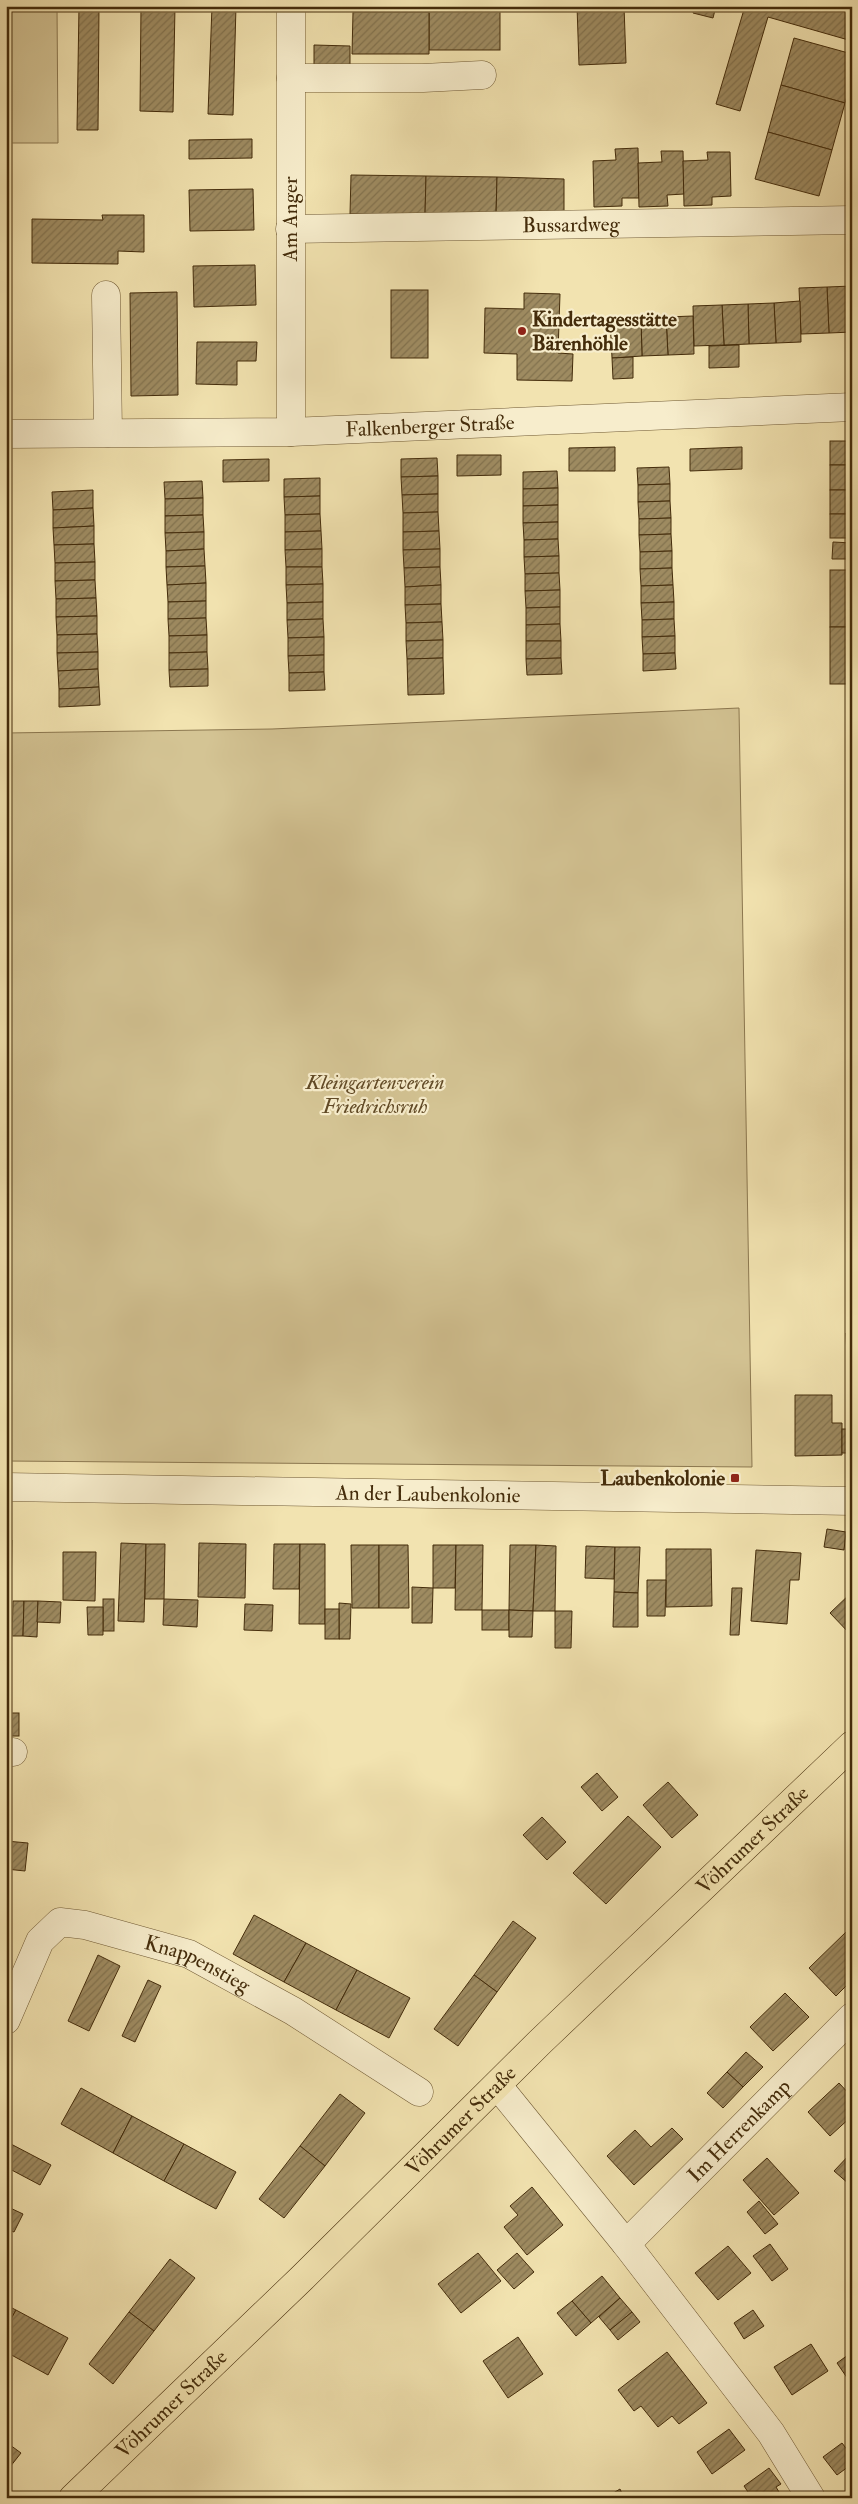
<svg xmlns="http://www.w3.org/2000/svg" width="858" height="2504" font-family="'IM FELL Double Pica',serif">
  <defs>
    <pattern id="building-hatch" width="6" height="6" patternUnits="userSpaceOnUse" patternTransform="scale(1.25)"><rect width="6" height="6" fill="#9e8b61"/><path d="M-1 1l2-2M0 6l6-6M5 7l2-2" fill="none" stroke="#82724e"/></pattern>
  </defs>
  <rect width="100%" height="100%" fill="#f2e3b0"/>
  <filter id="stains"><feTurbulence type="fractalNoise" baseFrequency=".004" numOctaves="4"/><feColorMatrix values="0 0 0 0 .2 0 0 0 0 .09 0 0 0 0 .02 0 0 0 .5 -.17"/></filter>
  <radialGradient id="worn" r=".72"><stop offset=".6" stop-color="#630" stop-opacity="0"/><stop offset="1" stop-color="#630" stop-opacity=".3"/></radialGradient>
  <!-- green -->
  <g fill="#d4c494" stroke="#8c7850">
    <polygon points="6,6 57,6 58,143 6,143"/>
    <polygon points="739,708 752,1467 6,1461 6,733 272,729"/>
  </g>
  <!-- building -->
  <g fill="url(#building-hatch)" stroke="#442c0b">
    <polygon points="79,6 99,6 98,130 77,130"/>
    <polygon points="141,6 175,6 173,112 140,111"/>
    <polygon points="212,6 236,6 233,115 208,114"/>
    <rect x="429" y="6" width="71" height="44"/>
    <polygon points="577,6 624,6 626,63 579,65"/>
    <polygon points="695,6 716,6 713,18 693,13"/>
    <polygon points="745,6 852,6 852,41 768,17 740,111 716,104"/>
    <polygon points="353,12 429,12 429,54 352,54"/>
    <polygon points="794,38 852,54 852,79 845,103 781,85"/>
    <polygon points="314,45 350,46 350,73 314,72"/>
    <polygon points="781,85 845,103 832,150 768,132"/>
    <polygon points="768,132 832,150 819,196 755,179"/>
    <polygon points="252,139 252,158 189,159 189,140"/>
    <polygon points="638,148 639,198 622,198 622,206 594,207 593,161 616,160 615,149"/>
    <polygon points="661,151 683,151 684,194 667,195 668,206 639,207 638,163 662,162"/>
    <polygon points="707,152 730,152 731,196 712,197 712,205 684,206 683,161 708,160"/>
    <polygon points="351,175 426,176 425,215 350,214"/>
    <polygon points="426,176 497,177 496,216 425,215"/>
    <polygon points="497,177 564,179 564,218 496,216"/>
    <polygon points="253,189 254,230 190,231 189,190"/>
    <polygon points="102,215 144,215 144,252 118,251 118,264 32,263 32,219 103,220"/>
    <polygon points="255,265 256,305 194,307 193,266"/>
    <polygon points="852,286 852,332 829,333 827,287"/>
    <polygon points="827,287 829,333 801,334 799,288"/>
    <rect x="391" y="290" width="37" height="68"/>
    <polygon points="177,292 178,395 131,396 130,293"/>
    <polygon points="524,293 560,294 558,353 573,354 572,381 517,380 517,354 484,353 485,308 524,309"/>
    <polygon points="800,301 801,342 776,343 774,303"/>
    <polygon points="774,303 776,343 749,344 748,304"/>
    <polygon points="748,304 749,344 724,345 722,305"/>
    <polygon points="722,305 724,345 694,346 693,306"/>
    <polygon points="693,316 694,354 668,355 666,317"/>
    <polygon points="666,317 668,355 642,356 641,318"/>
    <polygon points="641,318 642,356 612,358 610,319"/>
    <polygon points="197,342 257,342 256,361 237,361 237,385 196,384"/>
    <polygon points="739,345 739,367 709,368 709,346"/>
    <polygon points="633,357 633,378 613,379 612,358"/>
    <rect x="830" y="441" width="22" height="24"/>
    <polygon points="615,447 615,471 569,471 569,448"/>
    <polygon points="742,447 742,469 690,471 690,449"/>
    <polygon points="457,455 501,455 501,475 457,476"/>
    <polygon points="437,458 438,476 401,477 401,459"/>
    <polygon points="269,459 269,481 223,482 223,460"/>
    <rect x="830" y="465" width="22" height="25"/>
    <polygon points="669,467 670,484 638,485 637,468"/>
    <polygon points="557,471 558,488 523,489 523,472"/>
    <polygon points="438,476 438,494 402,495 401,477"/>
    <polygon points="320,478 320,496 284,497 284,479"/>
    <polygon points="202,481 203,498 165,499 164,482"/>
    <polygon points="670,484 670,501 638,502 638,485"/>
    <polygon points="558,488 558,505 523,506 523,489"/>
    <polygon points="93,490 93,508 53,510 52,492"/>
    <rect x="830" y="490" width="22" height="24"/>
    <polygon points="438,494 438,512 403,513 402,495"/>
    <polygon points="320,496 320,514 285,515 284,497"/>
    <polygon points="203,498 203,515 165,516 165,499"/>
    <polygon points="670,501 671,518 639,519 638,502"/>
    <polygon points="558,505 558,522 523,523 523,506"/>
    <polygon points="93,508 94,526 53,528 53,510"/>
    <polygon points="438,512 439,531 403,532 403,513"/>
    <polygon points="320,514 321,531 285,532 285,515"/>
    <rect x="830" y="514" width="22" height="24"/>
    <polygon points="203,515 204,532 165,533 165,516"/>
    <polygon points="671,518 671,534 639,535 639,519"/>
    <polygon points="558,522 558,539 524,540 523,523"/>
    <polygon points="94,526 94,544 54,545 53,528"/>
    <polygon points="321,531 322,549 285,550 285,532"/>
    <polygon points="439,531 440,549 403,550 403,532"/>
    <polygon points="204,532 204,549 166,551 165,533"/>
    <polygon points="671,534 672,551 640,552 639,535"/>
    <polygon points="558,539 559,556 524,557 524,540"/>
    <polygon points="833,542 852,543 852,559 832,559"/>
    <polygon points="94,544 95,562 55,563 54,545"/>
    <polygon points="204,549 205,566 166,567 166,551"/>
    <polygon points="322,549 322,567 286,567 285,550"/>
    <polygon points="440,549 440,567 404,568 403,550"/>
    <polygon points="672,551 672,568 640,569 640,552"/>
    <polygon points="559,556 559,573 525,574 524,557"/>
    <polygon points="95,562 95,580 55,581 55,563"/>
    <polygon points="205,566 206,583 167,585 166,567"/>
    <polygon points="286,567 322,567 323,584 286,585"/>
    <polygon points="440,567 441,585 405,587 404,568"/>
    <polygon points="672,568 673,585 641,586 640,569"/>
    <rect x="830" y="570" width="22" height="57"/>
    <polygon points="559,573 560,590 525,591 525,574"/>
    <polygon points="95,580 96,598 56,599 55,581"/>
    <polygon points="206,583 206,601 168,602 167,585"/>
    <polygon points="323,584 323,602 287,603 286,585"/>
    <polygon points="441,585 441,604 405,605 405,587"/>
    <polygon points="673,585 674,602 641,603 641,586"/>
    <polygon points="560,590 560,607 526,608 525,591"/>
    <polygon points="96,598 97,616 56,617 56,599"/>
    <polygon points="206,601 206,618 168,619 168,602"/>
    <polygon points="323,602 323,619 287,620 287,603"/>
    <polygon points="674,602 674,619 642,620 641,603"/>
    <polygon points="441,604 442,622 406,623 405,605"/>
    <polygon points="560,607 560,624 526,625 526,608"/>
    <polygon points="97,616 97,634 57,635 56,617"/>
    <polygon points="206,618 207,635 169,636 168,619"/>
    <polygon points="323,619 324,637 288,638 287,620"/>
    <polygon points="674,619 675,636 642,637 642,620"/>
    <polygon points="442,622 443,640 406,641 406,623"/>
    <polygon points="560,624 561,641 526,641 526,625"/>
    <rect x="830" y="627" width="22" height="57"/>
    <polygon points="97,634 98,652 57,653 57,635"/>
    <polygon points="207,635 207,652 169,653 169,636"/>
    <polygon points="675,636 675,653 643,654 642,637"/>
    <polygon points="324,637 324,655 288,656 288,638"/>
    <polygon points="443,640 443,658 407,659 406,641"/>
    <polygon points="526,641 561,641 561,658 526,659"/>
    <polygon points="98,652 98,669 58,671 57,653"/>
    <polygon points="207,652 208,669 169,670 169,653"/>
    <polygon points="675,653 676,669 643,671 643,654"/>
    <polygon points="324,655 324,672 289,673 288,656"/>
    <polygon points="443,658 444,694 408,695 407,659"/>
    <polygon points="561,658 562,674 527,675 526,659"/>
    <polygon points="98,669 99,687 59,689 58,671"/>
    <polygon points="208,669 208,686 170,687 169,670"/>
    <polygon points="324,672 325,690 289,691 289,673"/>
    <polygon points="99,687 100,705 59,707 59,689"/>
    <polygon points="846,1333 852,1333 852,1357 847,1358"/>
    <polygon points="795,1395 832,1395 832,1423 842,1423 842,1455 795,1456"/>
    <rect x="842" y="1429" width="10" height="24"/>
    <polygon points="827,1529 846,1532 844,1550 824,1547"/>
    <polygon points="6,1540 12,1540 11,1598 6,1598"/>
    <polygon points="121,1543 146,1544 144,1622 118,1621"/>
    <polygon points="199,1543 246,1544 245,1598 198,1597"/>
    <polygon points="146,1544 165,1544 164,1599 145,1599"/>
    <polygon points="274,1544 300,1544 299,1589 273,1589"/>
    <polygon points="300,1544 325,1544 325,1624 299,1624"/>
    <polygon points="351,1545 379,1545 379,1608 352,1608"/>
    <polygon points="379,1545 408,1545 409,1608 379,1608"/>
    <polygon points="433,1545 456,1545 455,1588 433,1588"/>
    <polygon points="456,1545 483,1545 482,1610 455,1610"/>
    <polygon points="510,1545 536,1545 533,1611 509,1610"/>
    <polygon points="536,1545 556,1546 555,1611 533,1611"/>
    <polygon points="586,1546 615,1547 614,1579 585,1578"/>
    <polygon points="615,1547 640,1547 638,1593 614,1592"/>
    <polygon points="666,1549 711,1549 712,1606 666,1607"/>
    <polygon points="756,1550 801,1553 799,1580 790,1580 787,1624 751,1621"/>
    <polygon points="63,1552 96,1552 95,1601 63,1600"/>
    <polygon points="848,1553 852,1553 852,1570 847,1569"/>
    <polygon points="647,1580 666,1580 665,1616 647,1616"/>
    <polygon points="412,1587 433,1588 432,1623 412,1623"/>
    <polygon points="732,1588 742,1588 739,1635 730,1635"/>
    <polygon points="614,1592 638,1593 638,1627 613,1627"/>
    <polygon points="852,1592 852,1636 830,1613"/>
    <rect x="103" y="1599" width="11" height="32"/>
    <polygon points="164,1599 198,1600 197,1627 163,1625"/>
    <polygon points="13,1601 24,1601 23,1636 12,1636"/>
    <polygon points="24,1601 38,1601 37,1637 23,1636"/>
    <polygon points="38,1601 61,1602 60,1623 37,1622"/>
    <polygon points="339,1603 351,1604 350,1639 339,1639"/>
    <polygon points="245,1604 273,1605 272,1631 244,1630"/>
    <polygon points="87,1607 103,1607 103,1635 88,1635"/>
    <rect x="325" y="1609" width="14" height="30"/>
    <rect x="482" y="1610" width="27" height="20"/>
    <polygon points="509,1610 533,1611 532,1637 509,1637"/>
    <polygon points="555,1611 572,1611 571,1648 555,1648"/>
    <rect x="6" y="1713" width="13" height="23"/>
    <polygon points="597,1773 618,1797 602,1811 581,1787"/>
    <polygon points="668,1782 698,1815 672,1838 643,1805"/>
    <polygon points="628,1816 661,1847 606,1904 573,1873"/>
    <polygon points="542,1817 566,1842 547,1860 523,1835"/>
    <polygon points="6,1841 28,1843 25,1871 6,1869"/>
    <polygon points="254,1915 306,1943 284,1982 233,1954"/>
    <polygon points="513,1921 536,1938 497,1992 474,1975"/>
    <polygon points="847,1931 852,1936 852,1971 849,1974 852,1980 836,1996 809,1968"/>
    <polygon points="306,1943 357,1970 336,2010 284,1982"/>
    <polygon points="98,1955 120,1966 89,2031 68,2021"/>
    <polygon points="357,1970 410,1998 389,2038 336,2010"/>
    <polygon points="474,1975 497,1992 458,2046 434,2029"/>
    <polygon points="148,1980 161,1986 135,2042 122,2036"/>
    <polygon points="785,1993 809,2017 773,2051 750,2027"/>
    <polygon points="746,2052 763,2067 743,2087 727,2072"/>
    <polygon points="727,2072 743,2087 723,2108 707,2093"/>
    <polygon points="839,2083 852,2097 852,2116 830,2136 808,2112"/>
    <polygon points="81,2088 132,2116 113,2153 61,2124"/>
    <polygon points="340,2094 365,2113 325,2166 300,2146"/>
    <polygon points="132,2116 184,2144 164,2181 113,2153"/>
    <polygon points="672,2128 683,2139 634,2185 607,2156 635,2130 651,2147"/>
    <polygon points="9,2143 51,2165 40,2185 6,2167 6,2147"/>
    <polygon points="184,2144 236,2172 216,2209 164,2181"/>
    <polygon points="300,2146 325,2166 284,2218 259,2199"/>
    <polygon points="852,2152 852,2181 849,2184 834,2171"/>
    <polygon points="767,2158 799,2193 774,2215 743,2180"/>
    <polygon points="532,2187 563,2225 527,2255 504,2227 518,2215 510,2206"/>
    <polygon points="759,2201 778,2224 765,2234 747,2212"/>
    <polygon points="6,2206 23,2214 14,2232 6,2229"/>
    <polygon points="770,2244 788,2269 772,2281 753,2256"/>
    <polygon points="728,2246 751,2273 718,2300 695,2273"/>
    <polygon points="478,2253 501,2281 461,2313 438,2284"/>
    <polygon points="517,2253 534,2272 514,2289 497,2270"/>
    <polygon points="170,2259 195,2278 154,2331 129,2312"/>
    <polygon points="602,2276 620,2298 591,2323 572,2301"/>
    <polygon points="620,2298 632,2312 610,2330 599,2317"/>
    <polygon points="572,2301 591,2323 576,2336 557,2313"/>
    <polygon points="6,2305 16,2310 6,2328"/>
    <polygon points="16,2310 68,2338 48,2375 6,2352 6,2328"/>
    <polygon points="753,2310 764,2326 744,2339 734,2323"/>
    <polygon points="129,2312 154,2331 113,2384 89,2364"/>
    <polygon points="632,2312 640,2322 618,2340 610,2330"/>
    <polygon points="518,2337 543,2374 508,2398 483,2361"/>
    <polygon points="811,2344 828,2371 792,2395 774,2367"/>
    <polygon points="667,2352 707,2403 679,2424 672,2416 658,2427 641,2406 634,2411 618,2390"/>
    <polygon points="852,2352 852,2385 837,2363"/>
    <polygon points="729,2429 745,2450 712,2474 697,2452"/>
    <polygon points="6,2442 21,2453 6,2472"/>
    <polygon points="842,2443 852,2456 852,2464 837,2475 823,2457"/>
    <polygon points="769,2468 781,2484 776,2487 782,2497 752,2498 744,2486"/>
    <polygon points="620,2489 624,2498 605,2498"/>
  </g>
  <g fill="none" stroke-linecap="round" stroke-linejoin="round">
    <defs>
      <g id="minor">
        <polyline points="291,6 291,432"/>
        <polyline points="291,78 423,78 482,75"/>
        <path id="s1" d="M 290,229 L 852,220"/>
        <polyline points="106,295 108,433"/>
        <path id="s2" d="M 6,434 L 291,432 L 852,407"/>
        <path id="s3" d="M 6,1487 L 852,1501"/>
        <polyline points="6,1753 13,1752"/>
        <path id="s4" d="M 6,2020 L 40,1941 L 60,1922 L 85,1925 L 189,1954 L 293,2011 L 419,2092"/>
        <polyline points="498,2086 626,2244 771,2433 811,2498"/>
        <path id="s5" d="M 626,2244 L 852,2017"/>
      </g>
      <g id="major">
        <path id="s6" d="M 73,2498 L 302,2278 L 540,2042 L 852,1745"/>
      </g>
    </defs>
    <!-- minor casing -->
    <use href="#minor" stroke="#705a34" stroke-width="29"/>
    <!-- major casing -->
    <use href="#major" stroke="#442c0b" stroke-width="29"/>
    <!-- minor -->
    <use href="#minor" stroke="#f7edcc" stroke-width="28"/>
    <!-- major -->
    <use href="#major" stroke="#f2e3b0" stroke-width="28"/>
  </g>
  <!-- markers -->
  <g fill="#8f2418" stroke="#f7edcc" stroke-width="2">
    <circle cx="522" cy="331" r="5"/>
    <rect x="730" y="1473" width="10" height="10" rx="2.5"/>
  </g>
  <g text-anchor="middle" stroke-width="4.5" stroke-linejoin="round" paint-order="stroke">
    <!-- street labels -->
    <g font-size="21" fill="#442c0b" stroke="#f7edcc">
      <text transform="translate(290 219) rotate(-90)" y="7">Am Anger</text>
      <text dy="7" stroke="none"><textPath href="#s1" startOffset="281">Bussardweg</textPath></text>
      <text dy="7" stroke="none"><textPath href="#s2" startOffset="424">Falkenberger Straße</textPath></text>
      <text dy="7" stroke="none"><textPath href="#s3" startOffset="422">An der Laubenkolonie</textPath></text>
      <text dy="7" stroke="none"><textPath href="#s6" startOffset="946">Vöhrumer Straße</textPath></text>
      <text dy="7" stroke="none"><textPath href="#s4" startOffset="258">Knappenstieg</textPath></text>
      <text dy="7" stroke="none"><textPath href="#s6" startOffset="541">Vöhrumer Straße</textPath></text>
      <text dy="7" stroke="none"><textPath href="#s5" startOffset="160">Im Herrenkamp</textPath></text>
      <text dy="7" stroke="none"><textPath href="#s6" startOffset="136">Vöhrumer Straße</textPath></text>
    </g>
    <!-- poi labels -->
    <g font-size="21" font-weight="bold" fill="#442c0b" stroke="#f7edcc" text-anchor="start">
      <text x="532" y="326">Kindertagesstätte<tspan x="532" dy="24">Bärenhöhle</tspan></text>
      <text x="725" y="1485" text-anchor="end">Laubenkolonie</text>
    </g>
    <!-- park labels -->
    <g font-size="21" font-style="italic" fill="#614a26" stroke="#f7edcc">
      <text x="375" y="1089">Kleingartenverein<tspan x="375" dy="24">Friedrichsruh</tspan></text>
    </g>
  </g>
  <!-- margin -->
  <rect width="858" height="2504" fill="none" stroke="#f2e3b0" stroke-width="25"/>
  <rect x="8" y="8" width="843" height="2489" fill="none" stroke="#442c0b" stroke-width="2.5"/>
  <rect x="12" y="12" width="833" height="2479" fill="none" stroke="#442c0b"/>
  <rect width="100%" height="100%" filter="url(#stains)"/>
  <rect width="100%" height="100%" fill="url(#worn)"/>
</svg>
